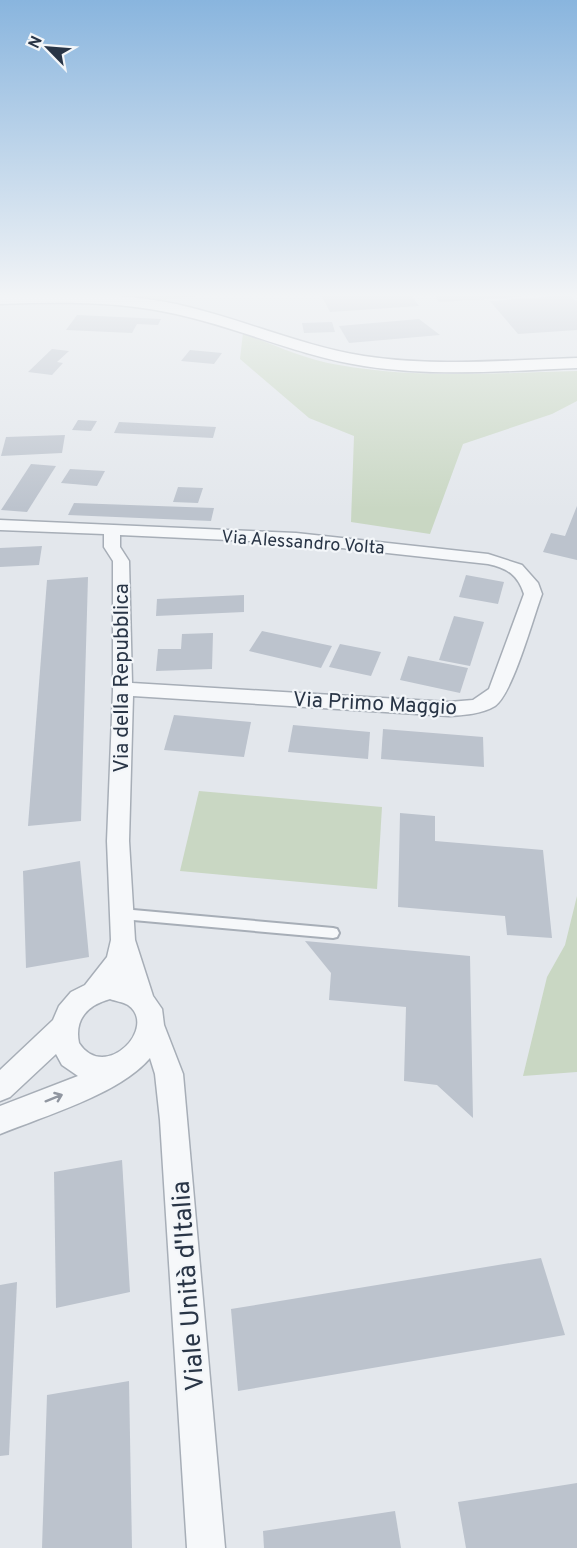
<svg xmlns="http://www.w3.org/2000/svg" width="577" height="1548" font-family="Overpass,sans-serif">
  <rect width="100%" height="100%" fill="#e3e7ec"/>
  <!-- green -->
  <g fill="#c9d7c3">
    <polygon points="0,293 230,293 159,300 115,295 56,293 0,296"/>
    <path d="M 243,333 C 274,345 305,360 339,365 C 417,379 497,373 577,371 L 577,401 L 552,414 L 463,444 L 430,534 L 351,522 L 354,436 L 309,418 L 240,359 Z"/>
    <polygon points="199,791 382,807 377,889 180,871"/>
    <polygon points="577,896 577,1072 523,1076 547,977 565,945"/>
  </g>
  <!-- building -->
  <g fill="#bcc3cd">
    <polygon points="320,293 410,293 419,306 330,312"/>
    <polygon points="432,293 518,293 522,297 439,302"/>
    <polygon points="570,295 577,302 577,330 518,334 490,301"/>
    <polygon points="77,315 161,319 158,325 137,324 132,333 66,330"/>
    <polygon points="419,319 440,335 349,343 339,326"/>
    <polygon points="332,322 335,332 304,333 302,323"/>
    <polygon points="52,349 69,351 57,362 63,363 52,375 28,372"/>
    <polygon points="190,350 222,353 214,364 181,361"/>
    <polygon points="78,420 97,421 91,431 72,430"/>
    <polygon points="119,422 216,427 213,438 114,433"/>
    <polygon points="65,435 62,453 1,456 6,437"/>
    <polygon points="31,464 56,466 27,512 1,510"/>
    <polygon points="70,469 105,471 97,486 61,483"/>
    <polygon points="178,487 203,488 198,503 173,502"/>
    <polygon points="74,503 214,508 211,521 68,515"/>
    <polygon points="577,506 577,560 543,552 551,533 565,536"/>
    <polygon points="42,546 39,565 0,567 0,548"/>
    <polygon points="466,575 504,582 498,604 459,597"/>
    <polygon points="88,577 81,821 28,826 47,580"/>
    <polygon points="244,595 244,612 156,616 157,599"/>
    <polygon points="454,616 484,622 470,666 439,660"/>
    <polygon points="262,631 332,646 321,668 249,651"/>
    <polygon points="213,633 212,669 156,671 158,649 181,649 182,634"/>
    <polygon points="340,644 381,652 371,676 329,667"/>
    <polygon points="408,656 468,668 460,693 400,680"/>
    <polygon points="174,715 251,722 244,757 164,750"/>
    <polygon points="293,725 370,732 368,759 288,752"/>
    <polygon points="383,729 483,737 484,767 381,759"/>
    <polygon points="400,813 435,816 435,841 543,850 552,938 507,935 505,916 398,907"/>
    <polygon points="80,861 89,957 26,968 23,871"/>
    <polygon points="305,941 470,956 473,1118 437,1085 404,1081 406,1007 329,1000 331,973"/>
    <polygon points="122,1160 130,1292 56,1308 54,1172"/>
    <polygon points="541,1258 565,1335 238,1391 231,1309"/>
    <polygon points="17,1282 9,1455 0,1456 0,1285"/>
    <polygon points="129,1381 132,1548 42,1548 47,1395"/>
    <polygon points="577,1483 577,1548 466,1548 458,1502"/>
    <polygon points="395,1511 401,1548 264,1548 263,1531"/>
  </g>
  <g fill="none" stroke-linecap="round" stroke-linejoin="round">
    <defs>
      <polygon id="lane" points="122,909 333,928 337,929 339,933 337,937 333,938 122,919 118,918 116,914 118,910"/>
      <path id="street" d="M 0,520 L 296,533 L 488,554 L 522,565 L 538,583 L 542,594 C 533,618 513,693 495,706 C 482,714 464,715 449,716 L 133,696 L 129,841 L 135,940 L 153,996 L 162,1009 L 164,1025 L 183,1074 L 225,1548 L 187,1548 L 160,1120 L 155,1074 L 150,1058 C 120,1094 44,1116 0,1134 L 0,1106 L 78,1076 L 62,1065 L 56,1054 L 10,1097 L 0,1101 L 0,1070 L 53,1020 L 59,1006 L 71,992 L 85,985 L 107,957 L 111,940 L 107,841 L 113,691 L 113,561 L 104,547 L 104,534 L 0,530 ZM 120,535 L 296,543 L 488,564 C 507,568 518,575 524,594 L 489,689 L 473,700 L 449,702 L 132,683 L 129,561 L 120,547 ZM 110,999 C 115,1001 123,1002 128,1005 C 159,1027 105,1083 79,1043 C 74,1019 88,1005 110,999 Z"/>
      <path id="secondary" d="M 0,294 C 59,293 118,292 176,304 C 240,318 300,346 364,356 C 434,367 506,360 577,358 L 577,368 C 506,371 434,377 364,366 C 299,356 240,328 176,314 C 118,301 59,302 0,304 Z"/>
    </defs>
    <!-- lane casing -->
    <use href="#lane" stroke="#a7aeb7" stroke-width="4"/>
    <!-- street casing -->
    <use href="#street" stroke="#a7aeb7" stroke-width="3"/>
    <!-- secondary casing -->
    <use href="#secondary" stroke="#a7aeb7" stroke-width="3"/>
    <!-- lane -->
    <use href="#lane" fill="#f6f8fa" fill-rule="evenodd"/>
    <!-- street -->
    <use href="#street" fill="#f6f8fa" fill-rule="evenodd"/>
    <!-- secondary -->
    <use href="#secondary" fill="#fff" fill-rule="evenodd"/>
  </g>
  <!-- one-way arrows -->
  <defs><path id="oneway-shaft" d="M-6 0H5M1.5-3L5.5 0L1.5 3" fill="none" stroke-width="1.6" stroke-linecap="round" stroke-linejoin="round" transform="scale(1.5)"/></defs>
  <use stroke="#9096a0" href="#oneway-shaft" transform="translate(54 1098) rotate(-22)"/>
  <!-- sky -->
  <linearGradient id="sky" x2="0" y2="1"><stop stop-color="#89b5de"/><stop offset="0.58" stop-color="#f2f4f6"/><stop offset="1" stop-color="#f2f4f6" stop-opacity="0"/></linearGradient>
  <rect width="577" height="509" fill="url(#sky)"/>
  <g text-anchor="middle" stroke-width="4.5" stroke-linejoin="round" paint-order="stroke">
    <!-- far-street labels -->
    <g font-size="18" fill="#293546" stroke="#f3f6f9">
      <text transform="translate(303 542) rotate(4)" y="6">Via Alessandro Volta</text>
    </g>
    <!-- street labels -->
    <g font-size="21" fill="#293546" stroke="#f3f6f9">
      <text transform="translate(121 678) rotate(-90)" y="7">Via della Repubblica</text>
      <text transform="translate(375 703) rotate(3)" y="7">Via Primo Maggio</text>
    </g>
    <!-- near-street labels -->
    <g font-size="26" fill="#293546" stroke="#f3f6f9">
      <text transform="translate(187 1286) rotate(-94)" y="9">Viale Unità d'Italia</text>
    </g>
  </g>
  <!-- north arrow -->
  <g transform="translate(48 48) rotate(295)" stroke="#f3f6f9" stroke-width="4.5" paint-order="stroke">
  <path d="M0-4.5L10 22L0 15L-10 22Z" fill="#293546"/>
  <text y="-9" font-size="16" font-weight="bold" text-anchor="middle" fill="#293546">N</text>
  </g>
</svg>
